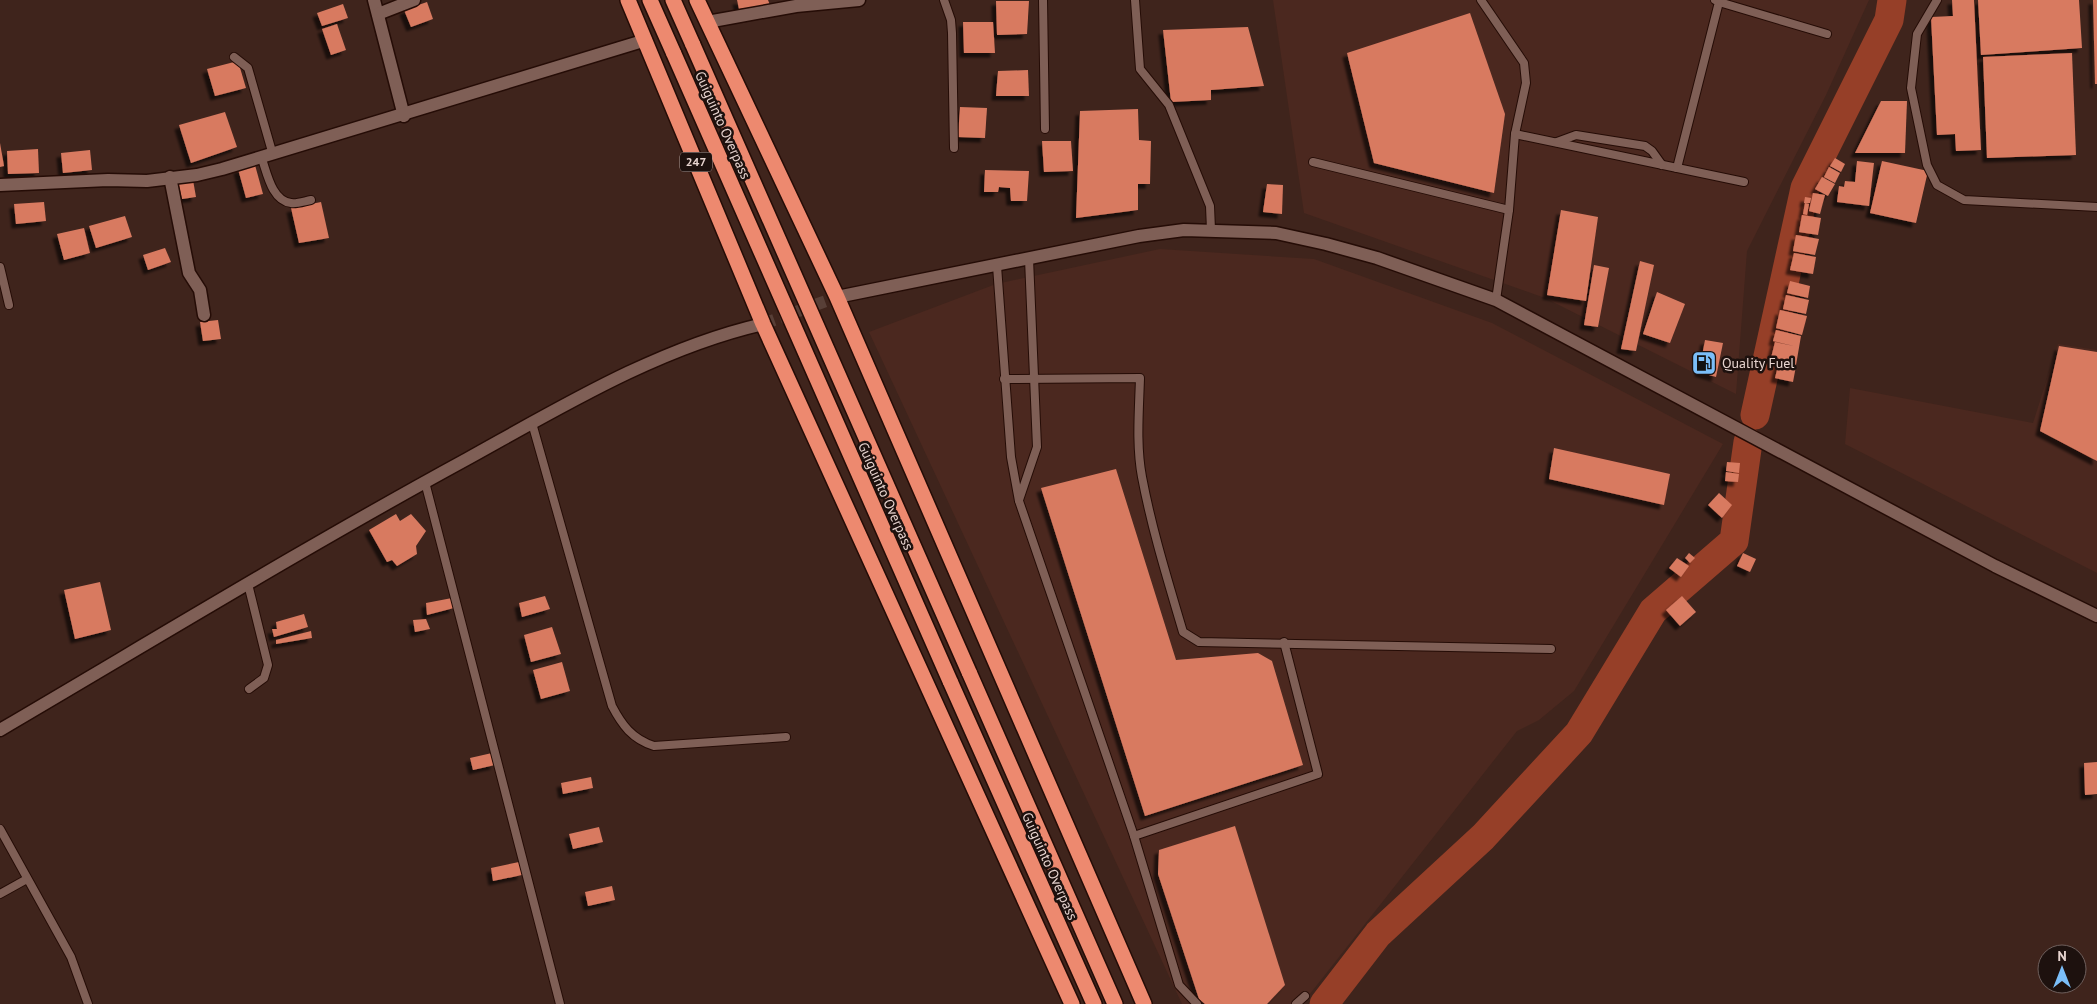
<svg xmlns="http://www.w3.org/2000/svg" width="2097" height="1004" font-family="'PT Sans',sans-serif">
  <defs>
    <filter id="shadow"><feDropShadow dx="-4.5" dy="4.5" stdDeviation="1" flood-color="#0009"/></filter>
  </defs>
  <rect width="100%" height="100%" fill="#3f241c"/>
  <!-- built -->
  <g fill="#4b281f">
    <polygon points="1273,0 1869,0 1826,95 1747,251 1736,394 1545,298 1304,213"/>
    <polygon points="1160,249 1314,259 1492,323 1723,444 1574,691 1539,720 1517,731 1302,1004 1182,1004 869,332 996,284"/>
    <polygon points="2058,344 2097,350 2097,573 1845,444 1850,388 2033,423"/>
  </g>
  <g fill="none" stroke-linecap="round" stroke-linejoin="round">
    <!-- river -->
    <g stroke="#963f28" stroke-width="29">
      <polyline points="1755,415 1805,188 1889,20 1892,0"/>
      <polyline points="1324,1004 1378,934 1483,837 1579,733 1653,611 1734,541 1748,442"/>
    </g>
  </g>
  <!-- building -->
  <g fill="#d87a61" filter="url(#shadow)">
    <polygon points="737,0 768,0 770,5 739,9"/>
    <polygon points="1952,0 1974,0 1981,150 1956,151 1955,134 1937,135 1931,17 1953,16"/>
    <polygon points="1978,0 2079,0 2082,48 1981,55"/>
    <polygon points="2093,0 2097,0 2097,84 2095,84"/>
    <polygon points="996,1 1029,1 1027,34 997,35"/>
    <polygon points="427,2 433,19 411,27 404,10"/>
    <polygon points="343,4 348,18 322,26 317,13"/>
    <polygon points="1470,13 1505,114 1494,193 1374,163 1347,53"/>
    <polygon points="963,22 993,22 995,53 964,53"/>
    <polygon points="337,24 346,50 331,55 322,29"/>
    <polygon points="1248,27 1264,86 1211,90 1211,100 1171,102 1163,30"/>
    <polygon points="2072,53 2076,155 1987,158 1983,57"/>
    <polygon points="238,61 246,88 215,96 207,69"/>
    <polygon points="1028,70 1029,96 996,96 998,71"/>
    <polygon points="1881,101 1907,101 1905,153 1855,153"/>
    <polygon points="960,107 987,108 985,138 958,137"/>
    <polygon points="1138,109 1139,140 1151,141 1150,184 1138,184 1138,210 1076,218 1080,111"/>
    <polygon points="225,112 237,147 191,163 179,125"/>
    <polygon points="1042,141 1071,141 1073,171 1044,172"/>
    <polygon points="0,143 4,166 0,167"/>
    <polygon points="38,149 39,173 8,174 7,151"/>
    <polygon points="90,150 92,170 63,173 61,153"/>
    <polygon points="1835,158 1845,164 1841,172 1830,166"/>
    <polygon points="1857,161 1874,163 1869,206 1837,202 1839,186 1844,187 1845,181 1855,182"/>
    <polygon points="1882,161 1928,171 1916,223 1870,213"/>
    <polygon points="255,165 263,194 246,198 238,169"/>
    <polygon points="1829,167 1840,173 1835,183 1824,177"/>
    <polygon points="985,170 1029,171 1027,201 1011,201 1010,188 999,187 998,192 984,192"/>
    <polygon points="1822,177 1835,184 1828,196 1815,189"/>
    <polygon points="193,180 196,197 182,199 178,181"/>
    <polygon points="1267,184 1283,185 1282,214 1263,212"/>
    <polygon points="1813,193 1825,195 1820,214 1809,211"/>
    <polygon points="1805,197 1811,198 1810,203 1804,203"/>
    <polygon points="44,202 46,221 16,224 14,204"/>
    <polygon points="321,202 329,238 299,243 291,208"/>
    <polygon points="1805,203 1809,204 1807,215 1803,214"/>
    <polygon points="1561,210 1598,217 1586,301 1547,295"/>
    <polygon points="1802,215 1821,218 1818,235 1799,232"/>
    <polygon points="125,216 132,237 96,248 89,226"/>
    <polygon points="84,228 90,253 64,260 57,234"/>
    <polygon points="1796,235 1819,239 1815,255 1793,251"/>
    <polygon points="165,248 171,262 148,270 143,255"/>
    <polygon points="1794,253 1816,257 1813,274 1790,270"/>
    <polygon points="1640,261 1654,265 1636,351 1621,349"/>
    <polygon points="1594,265 1609,268 1598,327 1584,325"/>
    <polygon points="1790,281 1810,286 1808,298 1787,293"/>
    <polygon points="1657,292 1685,304 1670,343 1643,334"/>
    <polygon points="1786,295 1809,300 1806,314 1783,309"/>
    <polygon points="1780,310 1807,316 1802,335 1776,328"/>
    <polygon points="218,320 221,339 203,341 200,322"/>
    <polygon points="1776,330 1801,336 1796,365 1771,358 1775,342 1794,346 1773,341"/>
    <polygon points="1705,340 1723,343 1716,377 1699,372"/>
    <polygon points="2059,346 2097,352 2097,461 2040,431"/>
    <polygon points="1779,362 1796,366 1793,382 1775,378"/>
    <polygon points="1554,448 1670,474 1664,505 1549,479"/>
    <polygon points="1727,462 1740,463 1739,473 1726,471"/>
    <polygon points="1116,469 1176,660 1258,653 1272,661 1303,765 1145,816 1041,488"/>
    <polygon points="1726,472 1739,474 1738,482 1725,481"/>
    <polygon points="1719,493 1732,505 1722,518 1708,505"/>
    <polygon points="396,514 400,521 411,514 426,531 416,546 417,554 397,566 392,560 387,562 369,530"/>
    <polygon points="1689,553 1695,558 1690,563 1685,558"/>
    <polygon points="1743,553 1756,559 1750,572 1737,566"/>
    <polygon points="1677,558 1689,566 1681,577 1669,568"/>
    <polygon points="100,582 111,630 75,639 64,590"/>
    <polygon points="545,596 550,609 522,617 519,603"/>
    <polygon points="1682,596 1696,612 1680,626 1666,610"/>
    <polygon points="452,598 454,608 427,615 426,603"/>
    <polygon points="304,614 308,627 274,637 272,629 277,629 276,622"/>
    <polygon points="426,619 430,629 415,632 413,620"/>
    <polygon points="552,627 561,654 531,662 524,635"/>
    <polygon points="311,631 312,638 276,644 276,640"/>
    <polygon points="562,662 570,691 541,699 533,670"/>
    <polygon points="492,753 495,765 473,770 470,758"/>
    <polygon points="2097,762 2097,794 2085,795 2084,763"/>
    <polygon points="591,777 593,788 563,794 561,783"/>
    <polygon points="1235,826 1285,985 1267,1004 1205,1004 1199,999 1158,874 1159,850"/>
    <polygon points="599,827 603,842 573,849 569,834"/>
    <polygon points="519,862 522,875 493,881 491,868"/>
    <polygon points="612,886 615,900 588,906 585,892"/>
  </g>
  <g fill="none" stroke-linecap="round" stroke-linejoin="round">
    <!-- secondary-tunnel -->
    <polyline stroke="#583f37" stroke-width="12" stroke-dasharray="12 6" stroke-linecap="butt" points="763,324 837,297"/>
    <defs>
      <g id="service">
        <polyline points="944,0 951,20 952,33 954,148"/>
        <polyline points="1043,0 1045,129"/>
        <polyline points="1135,0 1140,69 1169,105 1210,206 1211,230"/>
        <polyline points="1481,0 1524,63 1526,83 1515,134 1509,210 1496,300"/>
        <polyline points="1937,0 1917,34 1911,88 1927,165 1937,185 1964,200 2097,207"/>
        <polyline points="1719,2 1827,34"/>
        <polyline points="234,57 248,68 273,155"/>
        <polyline points="1515,134 1744,182"/>
        <polyline points="1557,142 1576,135 1645,146 1652,151 1662,165"/>
        <path d="M 262,159 C 267,173 272,201 291,203 C 297,204 305,201 311,200"/>
        <polyline points="1313,162 1509,210"/>
        <polyline points="1677,168 1719,2 1715,0"/>
        <polyline points="997,266 1011,457 1019,501 1134,836 1179,985 1197,1004"/>
        <polyline points="0,267 9,305"/>
        <path d="M 1004,379 L 1140,378 C 1139,411 1136,445 1142,477 C 1152,530 1168,581 1183,632 L 1199,642 L 1551,649"/>
        <path d="M 532,423 L 612,706 C 622,725 632,739 654,746 L 786,737"/>
        <polyline points="425,482 560,1004"/>
        <polyline points="1019,500 1037,447 1029,259"/>
        <polyline points="248,584 268,665 264,678 249,689"/>
        <polyline points="0,829 71,957 88,1004"/>
        <polyline points="1134,836 1318,774 1284,642"/>
        <polyline points="0,894 27,879"/>
        <polyline points="1296,1004 1305,996"/>
      </g>
      <g id="minor">
        <polyline points="374,0 404,116"/>
        <polyline points="378,14 414,0"/>
        <polyline points="170,177 189,273 200,290 204,315"/>
        <polyline points="0,185 108,180 147,181 197,175 222,169 646,40"/>
      </g>
      <polyline id="tertiary" points="707,22 796,6 859,0"/>
      <g id="secondary">
        <polyline points="837,297 1139,236 1184,230 1276,233 1326,244 1377,258 1496,300 1995,566 2097,616"/>
        <path d="M 0,730 C 155,639 309,545 467,459 C 561,407 658,348 763,324"/>
      </g>
      <g id="motorway">
        <polyline points="628,0 763,324 1072,1004"/>
        <polyline points="650,0 674,54"/>
        <polyline points="673,0 693,45"/>
        <polyline points="697,0 837,297 1144,1004"/>
        <polyline points="969,672 1115,1004"/>
        <polyline points="950,681 1094,1004"/>
      </g>
    </defs>
    <!-- service casing -->
    <use href="#service" stroke="#250c06" stroke-width="10"/>
    <!-- minor casing -->
    <use href="#minor" stroke="#250c06" stroke-width="15"/>
    <!-- tertiary casing -->
    <use href="#tertiary" stroke="#250c06" stroke-width="15"/>
    <!-- secondary casing -->
    <use href="#secondary" stroke="#250c06" stroke-width="15"/>
    <!-- motorway casing -->
    <use href="#motorway" stroke="#250c06" stroke-width="18"/>
    <!-- service -->
    <use href="#service" stroke="#7f5f56" stroke-width="8"/>
    <!-- minor -->
    <use href="#minor" stroke="#7f5f56" stroke-width="12"/>
    <!-- tertiary -->
    <use href="#tertiary" stroke="#7f5f56" stroke-width="12"/>
    <!-- secondary -->
    <use href="#secondary" stroke="#7f5f56" stroke-width="12"/>
    <!-- motorway -->
    <use href="#motorway" stroke="#ed896f" stroke-width="15"/>
    <defs>
      <g id="motorway-bridge">
        <polyline points="693,45 969,672"/>
        <polyline points="674,54 950,681"/>
      </g>
    </defs>
    <!-- motorway-bridge casing -->
    <use href="#motorway-bridge" stroke="#250c06" stroke-width="18" stroke-linecap="butt"/>
    <!-- motorway-bridge -->
    <use href="#motorway-bridge" stroke="#ed896f" stroke-width="15"/>
  </g>
  <!-- icons -->
  <defs>
    <symbol id="fuel-square" viewBox="-11 -11 22 22"><rect x="-9" y="-9" width="18" height="18" rx="4" fill="#7bbef8" stroke="#1d110e"/><path d="M-5.5-6h7V0h2V4h1.3V-2.5L3-4.5l.8-.8L6-3V5H2.5V1h-1V6h-7ZM-4.2-4.7v3.2H.2V-4.7Z" fill="#111"/></symbol>
  </defs>
  <g fill-rule="evenodd">
    <use href="#fuel-square" x="1690" y="349" width="28" height="28"/>
  </g>
  <g text-anchor="middle" stroke-width="5" stroke-linejoin="round" paint-order="stroke">
    <!-- shield labels -->
    <rect fill="#1d110e" stroke="#ab9a96" stroke-width="1" x="680" y="152.5" width="32" height="19" rx="4"/>
    <g font-size="12" font-weight="bold" fill="#e8d5d0">
      <text x="696" y="166">247</text>
    </g>
    <!-- street labels -->
    <g font-size="14" fill="#e8d5d0" stroke="#1d110e">
      <text transform="translate(723 125) rotate(66)" y="5">Guiguinto Overpass</text>
      <text transform="translate(886 496) rotate(66)" y="5">Guiguinto Overpass</text>
      <text transform="translate(1050 866) rotate(66)" y="5">Guiguinto Overpass</text>
    </g>
    <!-- poi labels -->
    <g font-size="14" fill="#e8d5d0" stroke="#1d110e" text-anchor="start">
      <text x="1722" y="368">Quality Fuel</text>
    </g>
  </g>
  <!-- north arrow -->
  <g transform="translate(2062 969)"><circle r="24" fill="#1d110e" stroke="#6e5f5c"/>
  <path d="M0-4L9 19L0 12L-9 19Z" fill="#7bbef8"/>
  <text y="-8" font-size="14" font-weight="bold" text-anchor="middle" fill="#e8d5d0">N</text>
  </g>
</svg>
